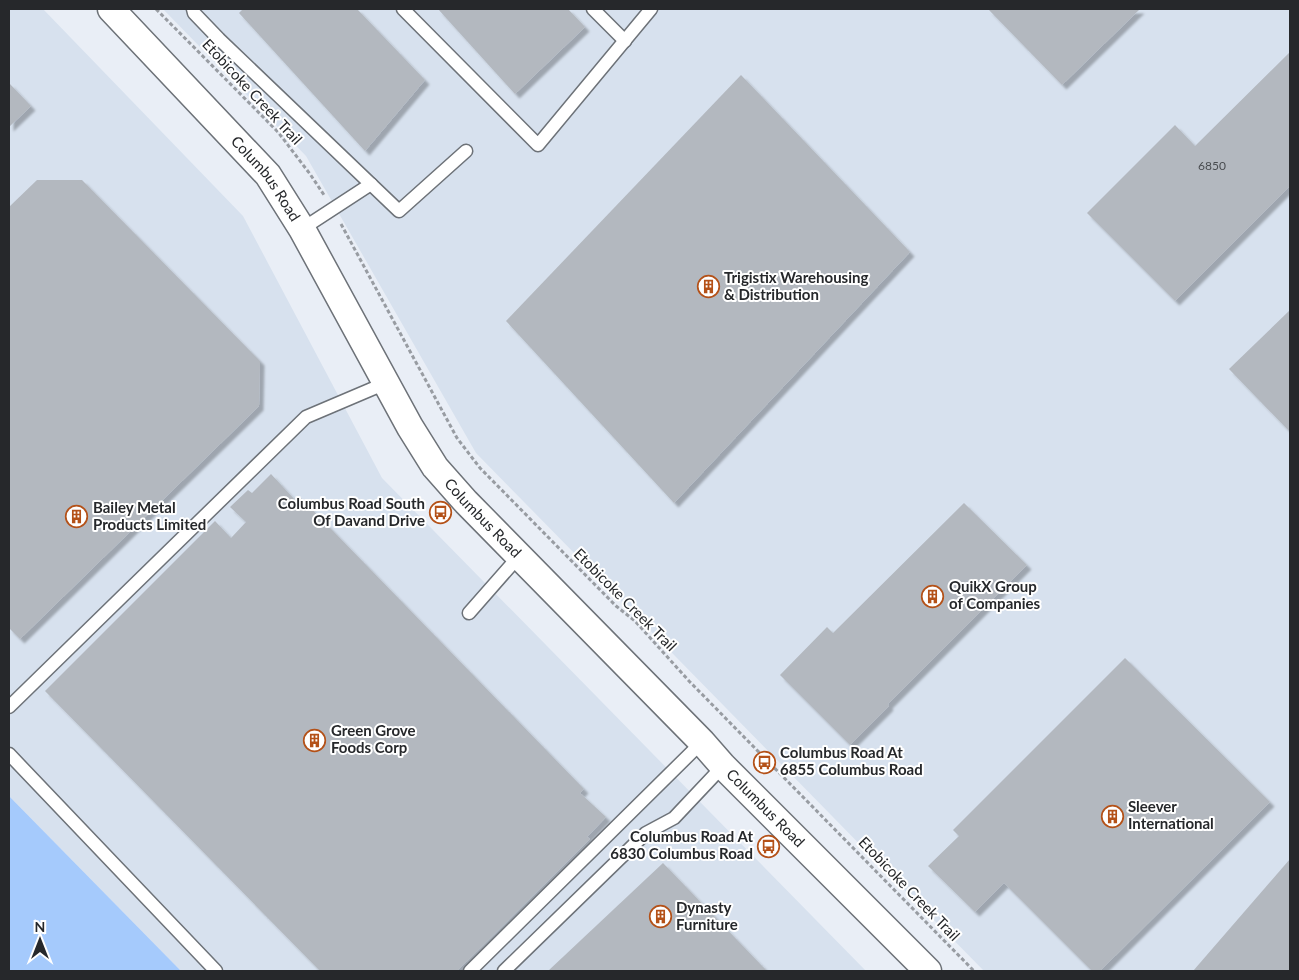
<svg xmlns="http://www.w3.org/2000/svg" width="1299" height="980" font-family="Lato,sans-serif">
  <defs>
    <filter id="shadow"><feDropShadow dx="4.5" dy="4.5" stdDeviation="1" flood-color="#0004"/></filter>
  </defs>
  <rect width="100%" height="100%" fill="#e9eef6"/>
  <!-- built -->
  <g fill="#d7e1ee">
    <polygon points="9,9 43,9 243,216 382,478 866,971 181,971 9,796"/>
    <polygon points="163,9 1290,9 1290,971 984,971 476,453 306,156"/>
  </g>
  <!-- green -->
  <polygon fill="#a5cafc" points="9,796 181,971 9,971"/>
  <!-- building -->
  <g fill="#b3b8bf" filter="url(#shadow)">
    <polygon points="243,9 357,9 425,80 365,151 239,13"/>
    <polygon points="438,9 568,9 585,27 515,94"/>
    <polygon points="988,9 1140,9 1062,85"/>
    <polygon points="1290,52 1290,186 1175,301 1087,213 1175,125 1195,146"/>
    <polygon points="741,75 910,252 674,503 506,321"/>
    <polygon points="9,83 31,106 9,127"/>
    <polygon points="37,180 82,180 260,361 259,406 20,639 9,628 9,207"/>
    <polygon points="1290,310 1290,432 1229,369"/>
    <polygon points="271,474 295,500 299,496 584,789 580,793 606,817 587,837 590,839 457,971 320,971 45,691 215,521 231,538 246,522 230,507 248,490 252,493"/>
    <polygon points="964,503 1027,565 888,704 889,706 850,745 780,675 827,627 833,633"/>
    <polygon points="1125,658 1270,802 1100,971 1092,971 1004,883 975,912 928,866 959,836 953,830"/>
    <polygon points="1290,859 1290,971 1193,971"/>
    <polygon points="663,863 767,971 548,971"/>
  </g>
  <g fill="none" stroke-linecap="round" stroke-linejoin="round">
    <defs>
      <g id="service">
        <polyline points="193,9 194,13 219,39 399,211 466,151"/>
        <polyline points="403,9 538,145 651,9"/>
        <polyline points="593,9 625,41"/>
        <polyline points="302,229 371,184"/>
        <polyline points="469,613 519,556"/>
        <polyline points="9,707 306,417 386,383"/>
        <polyline points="9,754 216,971"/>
        <polyline points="470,971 702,742"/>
        <polyline points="504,971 646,833 674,818 723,766"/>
      </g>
      <g id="minor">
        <path id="s1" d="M 111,9 L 268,175 L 302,229 L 410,427 L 435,467 L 466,502 L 702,742 L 723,766 L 928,971"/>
      </g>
    </defs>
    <!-- service casing -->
    <use href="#service" stroke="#6d7278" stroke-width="15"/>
    <!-- minor casing -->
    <use href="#minor" stroke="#6d7278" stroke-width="29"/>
    <!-- path -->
    <g stroke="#989ca2" stroke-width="3" stroke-dasharray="4 2.5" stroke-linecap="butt">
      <polyline points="156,9 278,132 310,174 324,195"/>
      <polyline points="341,224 457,438 480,468 616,606 635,621 689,681 974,971"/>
    </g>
    <!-- service -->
    <use href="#service" stroke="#fff" stroke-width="12"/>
    <!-- minor -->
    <use href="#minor" stroke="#fff" stroke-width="26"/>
  </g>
  <!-- icons -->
  <defs>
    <symbol id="building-ring" viewBox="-11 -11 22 22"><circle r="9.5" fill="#fff" stroke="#b45118" stroke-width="1.5"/><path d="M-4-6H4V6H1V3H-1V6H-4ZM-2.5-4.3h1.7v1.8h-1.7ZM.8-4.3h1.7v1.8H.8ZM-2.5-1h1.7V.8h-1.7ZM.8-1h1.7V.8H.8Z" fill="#b45118"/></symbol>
    <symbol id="bus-ring" viewBox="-11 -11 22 22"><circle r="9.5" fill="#fff" stroke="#b45118" stroke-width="1.5"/><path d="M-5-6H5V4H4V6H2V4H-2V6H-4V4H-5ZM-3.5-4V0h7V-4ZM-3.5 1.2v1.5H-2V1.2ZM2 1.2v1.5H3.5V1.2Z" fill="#b45118"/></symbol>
  </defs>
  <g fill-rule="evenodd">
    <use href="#building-ring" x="696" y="274" width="25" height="25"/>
    <use href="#bus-ring" x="428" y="500" width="25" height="25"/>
    <use href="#building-ring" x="64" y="504" width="25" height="25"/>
    <use href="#building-ring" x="920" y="584" width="25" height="25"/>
    <use href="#building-ring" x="302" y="728" width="25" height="25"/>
    <use href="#bus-ring" x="752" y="750" width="25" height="25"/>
    <use href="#building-ring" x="1100" y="804" width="25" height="25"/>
    <use href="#bus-ring" x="756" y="834" width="25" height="25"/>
    <use href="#building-ring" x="648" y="904" width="25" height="25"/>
  </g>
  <g text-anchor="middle" stroke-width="4" stroke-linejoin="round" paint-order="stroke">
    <!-- number labels -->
    <g font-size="12" fill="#494c50">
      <text x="1212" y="170">6850</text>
    </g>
    <!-- street labels -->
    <g font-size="15" fill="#26282b" stroke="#fff">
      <text transform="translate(252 92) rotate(47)" y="5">Etobicoke Creek Trail</text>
      <text dy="5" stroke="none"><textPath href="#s1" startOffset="230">Columbus Road</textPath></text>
      <text dy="5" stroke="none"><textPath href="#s1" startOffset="635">Columbus Road</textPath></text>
      <text transform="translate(625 600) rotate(45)" y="5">Etobicoke Creek Trail</text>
      <text dy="5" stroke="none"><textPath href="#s1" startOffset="1040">Columbus Road</textPath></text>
      <text transform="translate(909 889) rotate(46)" y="5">Etobicoke Creek Trail</text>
    </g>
    <!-- poi labels -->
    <g font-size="15" font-weight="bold" fill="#26282b" stroke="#fff" text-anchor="start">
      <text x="724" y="283">Trigistix Warehousing<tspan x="724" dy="17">&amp; Distribution</tspan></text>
      <text x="425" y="509" text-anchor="end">Columbus Road South<tspan x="425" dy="17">Of Davand Drive</tspan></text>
      <text x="93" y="513">Bailey Metal<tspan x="93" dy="17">Products Limited</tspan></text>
      <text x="949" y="592">QuikX Group<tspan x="949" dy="17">of Companies</tspan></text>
      <text x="331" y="736">Green Grove<tspan x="331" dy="17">Foods Corp</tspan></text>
      <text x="780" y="758">Columbus Road At<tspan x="780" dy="17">6855 Columbus Road</tspan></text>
      <text x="1128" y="812">Sleever<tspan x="1128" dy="17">International</tspan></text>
      <text x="753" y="842" text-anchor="end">Columbus Road At<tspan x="753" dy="17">6830 Columbus Road</tspan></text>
      <text x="676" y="913">Dynasty<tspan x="676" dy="17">Furniture</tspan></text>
    </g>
  </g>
  <!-- border -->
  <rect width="1299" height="980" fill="none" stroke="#26282b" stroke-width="20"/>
  <!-- north arrow -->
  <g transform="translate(40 940)" stroke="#ffffff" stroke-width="4" paint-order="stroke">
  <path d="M0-4L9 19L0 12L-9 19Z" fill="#26282b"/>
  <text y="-8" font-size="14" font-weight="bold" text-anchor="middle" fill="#26282b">N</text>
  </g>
</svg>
